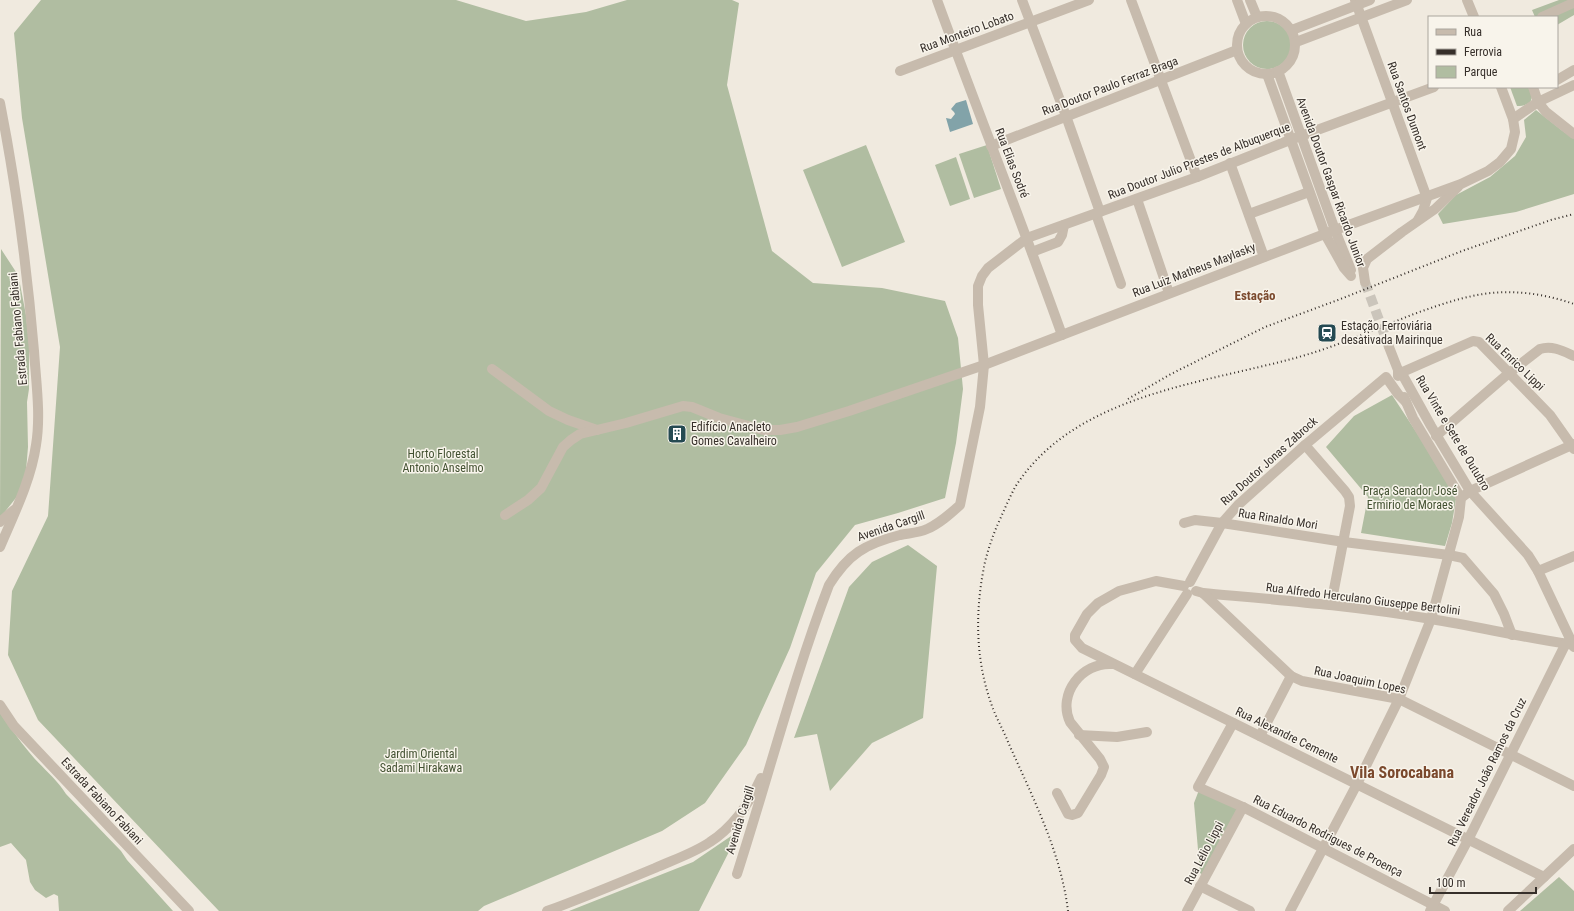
<svg xmlns="http://www.w3.org/2000/svg" width="1574" height="911" font-family="'Roboto Condensed',sans-serif">
  <rect width="100%" height="100%" fill="#f0eadf"/>
  <!-- green -->
  <g fill="#b0bda1">
    <polygon points="41,0 456,0 526,21 586,12 627,0 732,0 739,3 727,85 772,251 813,283 882,288 945,301 958,338 963,389 956,443 945,498 898,513 855,525 816,573 790,648 746,745 705,803 662,831 484,906 478,911 219,911 38,720 8,655 12,591 48,516 60,347 22,118 14,33"/>
    <polygon points="1559,0 1574,0 1574,15 1557,25 1557,17 1535,17 1532,10"/>
    <circle cx="1267" cy="45" r="24"/>
    <path d="M 1510,87 L 1531,87 C 1534,100 1531,106 1517,106 Z"/>
    <polygon points="1536,110 1564,132 1574,138 1574,194 1516,212 1443,224 1438,214 1456,195 1490,177 1515,156 1526,137 1524,120"/>
    <polygon points="866,145 905,242 842,267 803,170"/>
    <polygon points="987,145 1001,189 974,198 959,154"/>
    <polygon points="956,157 970,199 950,206 935,165"/>
    <polygon points="1,249 16,272 20,284 26,315 29,344 29,389 27,402 28,447 26,471 19,494 0,518"/>
    <polygon points="1392,395 1445,476 1456,499 1452,523 1445,546 1361,533 1368,497 1326,447 1354,416"/>
    <polygon points="908,545 937,566 923,718 872,743 830,791 817,734 794,738 849,587 872,562"/>
    <path d="M 0,712 C 9,726 19,740 29,752 C 41,767 56,778 66,794 L 121,851 L 127,860 L 173,911 L 59,911 L 58,896 L 54,894 L 46,898 L 35,890 L 30,882 L 26,860 L 11,843 L 0,847 Z"/>
    <polygon points="1199,790 1241,809 1203,875 1200,873 1194,803"/>
    <polygon points="740,830 699,911 569,911 693,862"/>
    <polygon points="1559,877 1574,891 1574,911 1520,911"/>
  </g>
  <!-- water -->
  <polygon fill="#82a3a9" points="966,100 973,124 950,132 946,118 951,119 955,114 954,112 951,109 956,103"/>
  <g fill="none" stroke-linecap="round" stroke-linejoin="round">
    <!-- minor-tunnel -->
    <polyline stroke="#cbc5bb" stroke-width="10" stroke-dasharray="10 5" stroke-linecap="butt" points="1365,282 1389,347"/>
    <!-- minor -->
    <g stroke="#c7bbad" stroke-width="10">
      <path d="M 937,0 C 978,112 1022,223 1062,335"/>
      <polyline points="1022,0 1066,116 1100,212"/>
      <polyline points="1131,0 1197,177"/>
      <polyline points="1237,0 1246,24"/>
      <polyline points="1250,0 1257,17"/>
      <polyline points="1355,0 1427,198 1423,211 1418,220"/>
      <polyline points="1467,0 1474,17"/>
      <circle cx="1266" cy="45" r="29"/>
      <polyline points="1542,17 1571,4 1574,2"/>
      <polyline points="1292,30 1370,0"/>
      <polyline points="1296,42 1407,0"/>
      <polyline points="900,71 1089,0"/>
      <polyline points="1278,71 1335,230 1351,270"/>
      <polyline points="1267,74 1325,234 1344,268 1351,276"/>
      <polyline points="1557,80 1574,70"/>
      <polyline points="1533,87 1538,102 1546,112 1574,134"/>
      <path d="M 0,103 C 16,184 27,268 34,351 C 36,382 41,415 36,445 C 31,480 14,514 0,547"/>
      <polyline points="1513,119 1538,102 1574,85"/>
      <polyline points="991,146 1237,50"/>
      <polyline points="1230,163 1264,257"/>
      <polyline points="1137,199 1169,293"/>
      <polyline points="1096,214 1121,284"/>
      <polyline points="1249,214 1309,192"/>
      <polyline points="1032,252 1058,242 1062,235 1064,225"/>
      <polyline points="1365,282 1363,268 1367,259 1402,232 1435,209 1458,187"/>
      <polyline points="1389,347 1398,370 1398,376"/>
      <polyline points="492,369 549,411 568,420 597,430"/>
      <polyline points="1398,370 1401,372 1431,426 1470,491 1528,555 1538,571 1574,647"/>
      <polyline points="1398,374 1473,341 1479,342 1550,415 1574,449"/>
      <polyline points="1404,397 1413,418 1461,498"/>
      <path d="M 1436,436 L 1509,373 L 1540,349 C 1552,345 1563,351 1574,356"/>
      <polyline points="1305,445 1345,491 1349,497 1350,506 1331,605"/>
      <polyline points="505,515 528,500 541,488 563,447 571,440 580,434 626,423 683,406 692,407 719,418 763,430 780,430 797,427 849,411 984,365 1335,230 1461,184 1488,171 1500,162 1511,149 1515,132 1513,119 1501,87"/>
      <polyline points="0,522 14,510"/>
      <polyline points="1184,523 1195,520 1222,523 1344,542 1449,555 1463,558 1494,594 1504,614 1512,635"/>
      <polyline points="1538,571 1574,556"/>
      <polyline points="1190,582 1222,523 1238,505 1305,445 1386,377 1398,394 1406,402"/>
      <polyline points="1184,586 1156,581 1119,591 1098,603 1087,614 1075,635 1075,640 1082,648 1544,877"/>
      <path d="M 1196,591 L 1203,593 C 1279,600 1356,606 1431,619 C 1479,627 1526,638 1574,645"/>
      <polyline points="1203,593 1291,676 1302,681 1399,699 1574,786"/>
      <polyline points="1135,674 1187,594"/>
      <polyline points="0,705 14,726 189,911"/>
      <polyline points="1233,723 1198,787 1243,807 1445,911"/>
      <polyline points="1079,735 1117,737 1147,732"/>
      <polyline points="1260,736 1291,676"/>
      <path d="M 1057,793 L 1068,814 L 1072,815 L 1078,813 L 1101,775 L 1104,767 L 1100,759 L 1070,722 C 1057,694 1082,662 1112,664"/>
      <path d="M 737,874 C 768,778 793,679 829,585 C 848,554 865,544 900,535 C 909,533 918,533 927,529 C 939,524 950,514 960,505 L 980,407 L 984,365 L 978,305 L 978,286 L 982,276 L 988,268 L 1027,238 L 1197,177 L 1290,140 L 1434,87"/>
      <polyline points="1200,886 1250,911"/>
      <path d="M 547,911 C 583,898 619,883 655,868 C 673,860 694,853 710,842 C 733,827 750,802 761,778"/>
      <polyline points="1187,911 1243,807"/>
      <polyline points="1290,911 1357,784 1399,699 1431,619 1459,517 1461,498 1470,491 1574,444"/>
      <polyline points="1430,911 1468,840 1566,643"/>
      <polyline points="1508,911 1574,849"/>
    </g>
    <!-- rail -->
    <g stroke="#362f2a" stroke-width="2" stroke-dasharray="1 3" stroke-linecap="butt">
      <polyline points="1128,399 1169,375 1265,327 1338,300 1462,251 1551,220 1574,214"/>
      <path d="M 1068,911 C 1061,852 1032,796 1008,742 C 1003,729 995,716 991,703 C 975,658 975,609 985,562 C 989,546 994,532 1001,517 C 1006,506 1011,494 1017,484 C 1077,395 1200,384 1295,358 C 1336,347 1375,329 1414,314 C 1439,305 1464,296 1491,293 C 1519,290 1548,295 1574,304"/>
    </g>
  </g>
  <!-- icons -->
  <defs>
    <symbol id="station-square" viewBox="-11 -11 22 22"><rect x="-9" y="-9" width="18" height="18" rx="4" fill="#254a52" stroke="#f8f4eb"/><path d="M-3-6H3Q5-6 5-4V2Q5 4 3 4L4.5 6H3L1.5 4h-3L-3 6H-4.5L-3 4Q-5 4-5 2V-4Q-5-6-3-6ZM-3.5-4v3h7v-3ZM-3.5 1v1.5H-2V1ZM2 1v1.5H3.5V1Z" fill="#fff"/></symbol>
    <symbol id="building-square" viewBox="-11 -11 22 22"><rect x="-9" y="-9" width="18" height="18" rx="4" fill="#254a52" stroke="#f8f4eb"/><path d="M-4-6H4V6H1V3H-1V6H-4ZM-2.5-4.3h1.7v1.8h-1.7ZM.8-4.3h1.7v1.8H.8ZM-2.5-1h1.7V.8h-1.7ZM.8-1h1.7V.8H.8Z" fill="#fff"/></symbol>
  </defs>
  <g fill-rule="evenodd">
    <use href="#station-square" x="1316" y="322" width="22" height="22"/>
    <use href="#building-square" x="666" y="423" width="22" height="22"/>
  </g>
  <g text-anchor="middle" stroke-width="3" stroke-linejoin="round" paint-order="stroke">
    <!-- street labels -->
    <g font-size="12" fill="#362f2a" stroke="#f8f4eb">
      <text transform="translate(967 32) rotate(-20)" y="4">Rua Monteiro Lobato</text>
      <text transform="translate(1110 86) rotate(-21)" y="4">Rua Doutor Paulo Ferraz Braga</text>
      <text transform="translate(1407 106) rotate(70)" y="4">Rua Santos Dumont</text>
      <text transform="translate(1199 161) rotate(-21)" y="4">Rua Doutor Julio Prestes de Albuquerque</text>
      <text transform="translate(1012 163) rotate(69)" y="4">Rua Elias Sodré</text>
      <text transform="translate(1331 182) rotate(70)" y="4">Avenida Doutor Gaspar Ricardo Junior</text>
      <text transform="translate(1194 270) rotate(-21)" y="4">Rua Luiz Matheus Maylasky</text>
      <text transform="translate(18 329) rotate(-95)" y="4">Estrada Fabiano Fabiani</text>
      <text transform="translate(1515 362) rotate(44)" y="4">Rua Enrico Lippi</text>
      <text transform="translate(1453 433) rotate(59)" y="4">Rua Vinte e Sete de Outubro</text>
      <text transform="translate(1269 461) rotate(-42)" y="4">Rua Doutor Jonas Zabrock</text>
      <text transform="translate(1278 519) rotate(9)" y="4">Rua Rinaldo Mori</text>
      <text transform="translate(891 526) rotate(-19)" y="4">Avenida Cargill</text>
      <text transform="translate(1363 599) rotate(7)" y="4">Rua Alfredo Herculano Giuseppe Bertolini</text>
      <text transform="translate(1360 680) rotate(12)" y="4">Rua Joaquim Lopes</text>
      <text transform="translate(1287 735) rotate(26)" y="4">Rua Alexandre Cemente</text>
      <text transform="translate(1487 772) rotate(-64)" y="4">Rua Vereador João Ramos da Cruz</text>
      <text transform="translate(102 801) rotate(47)" y="4">Estrada Fabiano Fabiani</text>
      <text transform="translate(740 820) rotate(-73)" y="4">Avenida Cargill</text>
      <text transform="translate(1328 836) rotate(27)" y="4">Rua Eduardo Rodrigues de Proença</text>
      <text transform="translate(1204 853) rotate(-62)" y="4">Rua Lélio Lippi</text>
    </g>
    <!-- poi labels -->
    <g font-size="12" fill="#362f2a" stroke="#f8f4eb" text-anchor="start">
      <text x="1341" y="330">Estação Ferroviária<tspan x="1341" dy="14">desativada Mairinque</tspan></text>
      <text x="691" y="431">Edifício Anacleto<tspan x="691" dy="14">Gomes Cavalheiro</tspan></text>
    </g>
    <!-- park labels -->
    <g font-size="12" fill="#425131" stroke="#f8f4eb">
      <text x="443" y="458">Horto Florestal<tspan x="443" dy="14">Antonio Anselmo</tspan></text>
      <text x="1410" y="495">Praça Senador José<tspan x="1410" dy="14">Ermirio de Moraes</tspan></text>
      <text x="421" y="758">Jardim Oriental<tspan x="421" dy="14">Sadami Hirakawa</tspan></text>
    </g>
    <!-- neighbourhood labels -->
    <g font-size="13" font-weight="bold" fill="#7b492d" stroke="#f8f4eb">
      <text x="1255" y="300">Estação</text>
    </g>
    <!-- district labels -->
    <g font-size="16" font-weight="bold" fill="#7b492d" stroke="#f8f4eb">
      <text x="1402" y="778">Vila Sorocabana</text>
    </g>
  </g>
  <!-- legend -->
  <rect x="1428" y="16" width="130" height="72" fill="#f8f4eb" stroke="#aaa59e"/>
  <rect x="1436" y="29" width="20" height="6" fill="#c7bbad" stroke="#aaa59e"/>
  <text x="1464" y="36" font-size="12" fill="#362f2a">Rua</text>
  <rect x="1436" y="49" width="20" height="6" fill="#362f2a" stroke="#aaa59e"/>
  <text x="1464" y="56" font-size="12" fill="#362f2a">Ferrovia</text>
  <rect x="1436" y="66" width="20" height="12" fill="#b0bda1" stroke="#aaa59e"/>
  <text x="1464" y="76" font-size="12" fill="#362f2a">Parque</text>
  <!-- scale -->
  <path d="M1430 887v6h106v-6" fill="none" stroke="#362f2a" stroke-width="2"/>
  <text x="1436" y="887" font-size="12" fill="#362f2a" stroke="#f8f4eb" stroke-width="3" paint-order="stroke">100 m</text>
</svg>
